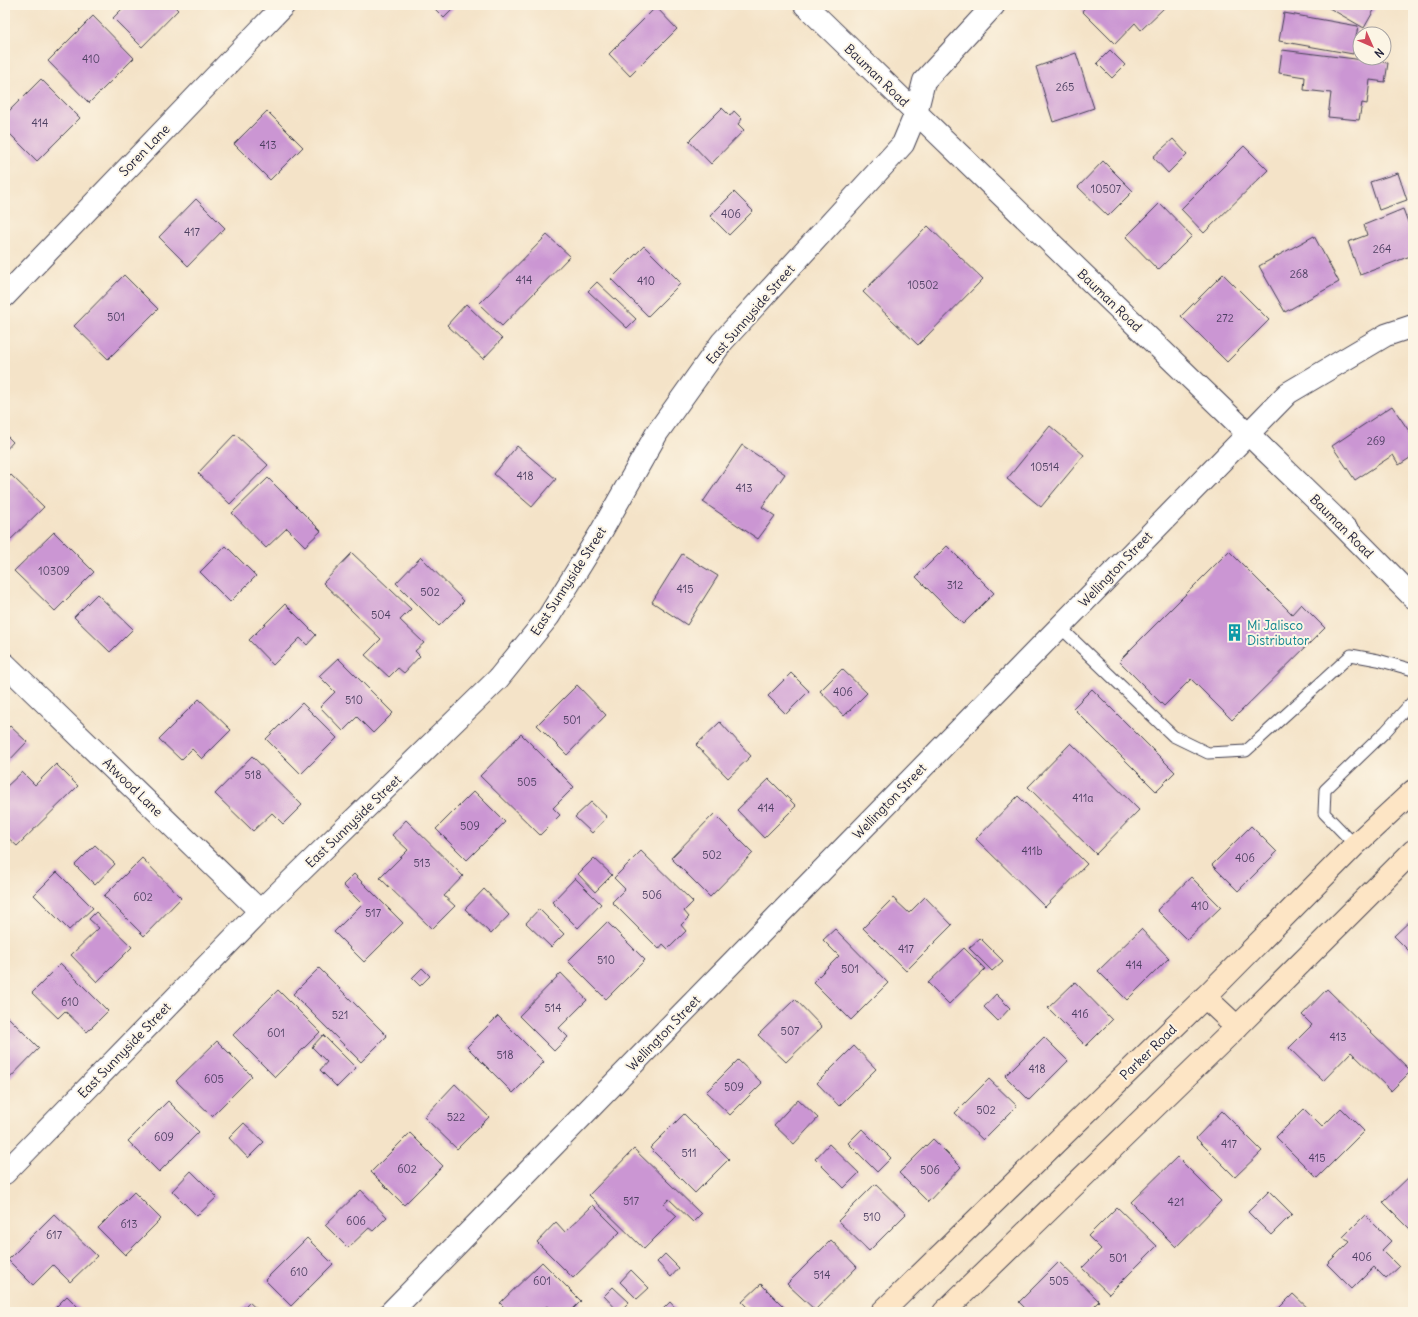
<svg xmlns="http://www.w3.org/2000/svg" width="1418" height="1317" font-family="Delius,sans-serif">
  <rect width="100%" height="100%" fill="#fcf5e5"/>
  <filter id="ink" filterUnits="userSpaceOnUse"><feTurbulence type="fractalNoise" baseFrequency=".025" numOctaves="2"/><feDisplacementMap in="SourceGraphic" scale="8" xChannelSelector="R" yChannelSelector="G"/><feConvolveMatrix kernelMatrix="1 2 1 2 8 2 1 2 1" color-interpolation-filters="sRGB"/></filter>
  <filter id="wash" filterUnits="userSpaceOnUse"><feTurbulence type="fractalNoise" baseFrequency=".012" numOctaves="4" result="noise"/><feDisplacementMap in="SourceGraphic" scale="16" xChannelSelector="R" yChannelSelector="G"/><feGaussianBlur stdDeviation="0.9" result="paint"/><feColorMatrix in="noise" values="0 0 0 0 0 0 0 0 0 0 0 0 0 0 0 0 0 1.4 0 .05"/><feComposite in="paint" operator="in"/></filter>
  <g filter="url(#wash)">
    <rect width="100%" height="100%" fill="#f4e3c8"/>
    <g id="blocks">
      <!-- building -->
      <g fill="#cb96d3">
        <polygon points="126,5 173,5 178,10 142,47 113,18"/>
        <polygon points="431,5 457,5 444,18"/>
        <polygon points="1087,5 1161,5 1164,8 1141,30 1135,23 1115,44 1082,11"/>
        <polygon points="1324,5 1377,5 1364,28"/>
        <polygon points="656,7 677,29 630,76 609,54"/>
        <polygon points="1284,13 1358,26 1353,54 1279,41"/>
        <polygon points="93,16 134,58 89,103 48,61"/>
        <polygon points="1110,50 1125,65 1112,78 1097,63"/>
        <polygon points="1282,50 1388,63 1385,82 1370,80 1367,104 1362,103 1359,120 1328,117 1331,93 1304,90 1305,77 1279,73"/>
        <polygon points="1076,53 1094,108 1053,122 1036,67"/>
        <polygon points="41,79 80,118 37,161 5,129 5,115"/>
        <polygon points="722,108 730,116 734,111 742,119 738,124 744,130 711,164 689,141"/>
        <polygon points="267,111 303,147 270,180 234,144"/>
        <polygon points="1173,139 1187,154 1168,173 1153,157"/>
        <polygon points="1244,146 1268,170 1204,233 1181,209"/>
        <polygon points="1103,161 1133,191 1108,216 1078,187"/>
        <polygon points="1398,173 1407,200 1379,210 1370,182"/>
        <polygon points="734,192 753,211 729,235 710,216"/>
        <polygon points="196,199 225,228 188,266 159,237"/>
        <polygon points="1160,203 1192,236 1158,270 1126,237"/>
        <polygon points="1403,209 1413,235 1413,255 1360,275 1348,242 1367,235 1364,225"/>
        <polygon points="928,226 983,279 918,345 863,292"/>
        <polygon points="547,235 570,256 502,326 479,304"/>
        <polygon points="1314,236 1339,282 1285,312 1259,266"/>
        <polygon points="644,246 681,283 648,316 611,279"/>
        <polygon points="1223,274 1269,320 1227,362 1181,316"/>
        <polygon points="124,275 158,309 108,359 74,326"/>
        <polygon points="597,282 636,319 627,328 588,291"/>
        <polygon points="466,304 502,339 483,359 447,325"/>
        <polygon points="1392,406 1413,437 1413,456 1399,465 1393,455 1355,480 1332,446"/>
        <polygon points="1050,426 1084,455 1041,507 1007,479"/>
        <polygon points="5,434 13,442 5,451"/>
        <polygon points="235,434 268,465 230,504 198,473"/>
        <polygon points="742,445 785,474 762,507 775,516 758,539 703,502"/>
        <polygon points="517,446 556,479 532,507 494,474"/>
        <polygon points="11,475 44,507 5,545 5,481"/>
        <polygon points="268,478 321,531 305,546 287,528 266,548 232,513"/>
        <polygon points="54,532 94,572 55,611 14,571"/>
        <polygon points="226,546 256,576 230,602 200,572"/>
        <polygon points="947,546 994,593 963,624 916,577"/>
        <polygon points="1229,551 1292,614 1301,604 1325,628 1232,720 1191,679 1164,706 1119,661"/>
        <polygon points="352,553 411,609 400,620 424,643 415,651 420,656 404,673 398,668 389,677 365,655 381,639 323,583"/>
        <polygon points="682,554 718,576 687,625 652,602"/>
        <polygon points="421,557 464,601 439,626 396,583"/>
        <polygon points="97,594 133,629 110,652 74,617"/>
        <polygon points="285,604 316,635 307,645 300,638 273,665 249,640"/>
        <polygon points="338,658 393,713 373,733 357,717 343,731 320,707 335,692 319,676"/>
        <polygon points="842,669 867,693 844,716 820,691"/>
        <polygon points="791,673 809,691 786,714 768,696"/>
        <polygon points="577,685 606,715 567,755 537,725"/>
        <polygon points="1092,689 1175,772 1156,791 1073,708"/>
        <polygon points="199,699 231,730 202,759 192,749 181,760 159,739"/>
        <polygon points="302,703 337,738 301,774 266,739"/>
        <polygon points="720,722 751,756 728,778 696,745"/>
        <polygon points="10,726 27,742 5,765 5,731"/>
        <polygon points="521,734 574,787 553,808 560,815 540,835 480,776"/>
        <polygon points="1071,743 1139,810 1096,854 1028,787"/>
        <polygon points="252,756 302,805 283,824 272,813 253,831 215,794"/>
        <polygon points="56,764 78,786 17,846 5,835 5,788 22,772 35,785"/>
        <polygon points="769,779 796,806 764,838 737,810"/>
        <polygon points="474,791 505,822 467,860 436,829"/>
        <polygon points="1018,796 1087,864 1045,907 976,839"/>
        <polygon points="591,802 607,817 592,833 575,817"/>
        <polygon points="714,814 753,853 710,897 671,858"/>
        <polygon points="406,820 463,876 444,896 455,906 432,929 380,878 408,850 392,835"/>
        <polygon points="1251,826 1277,852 1238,891 1212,865"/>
        <polygon points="95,845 115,864 95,885 75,865"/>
        <polygon points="641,851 693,902 684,911 689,917 681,925 686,931 668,949 663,944 659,949 612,902 625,889 614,878"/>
        <polygon points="142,858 181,898 144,936 104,896"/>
        <polygon points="594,858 612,875 595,892 578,874"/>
        <polygon points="57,872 93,908 69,930 34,895"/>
        <polygon points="354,874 403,923 364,962 334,932 362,904 343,885"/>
        <polygon points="1191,877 1221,907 1187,940 1157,910"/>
        <polygon points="575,878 601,904 578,928 552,902"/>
        <polygon points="484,889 509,915 491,934 465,909"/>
        <polygon points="925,897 952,925 906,971 863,928 893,898 909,913"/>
        <polygon points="539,909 564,934 551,947 526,923"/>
        <polygon points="96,912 132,947 97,982 71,955 99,928 89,919"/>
        <polygon points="1413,918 1413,955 1394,936"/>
        <polygon points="607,922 645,960 606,999 568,961"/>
        <polygon points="835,929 888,983 851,1020 813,982 839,956 823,940"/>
        <polygon points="1141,929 1169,958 1127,1000 1098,971"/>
        <polygon points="980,938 1003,961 992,971 969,948"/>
        <polygon points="964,948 985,969 949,1004 928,983"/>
        <polygon points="61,964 108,1011 87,1032 65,1011 58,1018 32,993"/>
        <polygon points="319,968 387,1036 361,1062 293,994"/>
        <polygon points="422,968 430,976 420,986 412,978"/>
        <polygon points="561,973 587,1000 559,1028 568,1037 554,1051 519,1016"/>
        <polygon points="1075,982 1112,1020 1086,1046 1048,1008"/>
        <polygon points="1327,989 1411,1071 1391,1091 1351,1052 1323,1081 1289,1048 1312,1025 1302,1015"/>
        <polygon points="278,990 320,1032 275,1077 233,1035"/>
        <polygon points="996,994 1010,1008 998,1021 984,1007"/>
        <polygon points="795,999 822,1027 786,1062 758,1035"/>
        <polygon points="5,1014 39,1048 5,1083"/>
        <polygon points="498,1016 544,1062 513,1093 467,1047"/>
        <polygon points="323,1035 356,1068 337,1087 320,1070 327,1062 312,1047"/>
        <polygon points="1044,1037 1068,1061 1029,1100 1005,1076"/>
        <polygon points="217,1041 252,1076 212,1116 176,1081"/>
        <polygon points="854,1046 876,1069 839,1106 817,1083"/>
        <polygon points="738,1060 762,1083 730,1115 706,1092"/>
        <polygon points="989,1079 1017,1106 983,1140 955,1113"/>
        <polygon points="455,1084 489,1117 457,1149 424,1117"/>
        <polygon points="798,1099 818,1118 794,1144 774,1125"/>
        <polygon points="168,1101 199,1132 159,1172 128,1141"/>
        <polygon points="1341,1108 1364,1131 1317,1178 1276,1137 1304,1109 1322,1127"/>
        <polygon points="1222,1111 1262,1151 1235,1177 1196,1138"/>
        <polygon points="684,1114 729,1159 695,1193 650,1148"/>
        <polygon points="244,1123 264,1142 248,1158 229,1138"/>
        <polygon points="862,1129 891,1158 877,1172 848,1143"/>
        <polygon points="410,1133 443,1166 404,1205 371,1172"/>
        <polygon points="933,1139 961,1167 928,1202 899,1173"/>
        <polygon points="829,1144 859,1173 844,1188 815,1159"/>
        <polygon points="634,1149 701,1214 693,1222 669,1199 664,1204 677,1216 644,1249 589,1195"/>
        <polygon points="1177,1157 1221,1201 1176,1247 1131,1202"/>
        <polygon points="191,1171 217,1197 197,1216 172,1191"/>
        <polygon points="1413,1173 1413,1232 1383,1202"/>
        <polygon points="875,1184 906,1214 869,1251 838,1221"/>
        <polygon points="361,1190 387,1217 373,1231 369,1228 348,1248 325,1225"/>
        <polygon points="1269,1191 1292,1214 1271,1235 1248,1212"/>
        <polygon points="134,1192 161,1219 125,1255 98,1228"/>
        <polygon points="593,1205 620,1232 573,1278 537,1242 556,1222 565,1232"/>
        <polygon points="1117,1207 1157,1246 1109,1294 1082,1268 1101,1249 1088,1236"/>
        <polygon points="54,1214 97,1256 70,1282 53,1265 33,1285 8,1260"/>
        <polygon points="1365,1215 1391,1241 1382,1250 1399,1267 1386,1279 1374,1267 1352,1289 1327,1264 1349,1242 1343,1237"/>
        <polygon points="307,1238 333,1264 291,1306 265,1280"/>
        <polygon points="831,1240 857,1267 815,1310 787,1284"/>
        <polygon points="665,1254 679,1268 671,1277 657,1262"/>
        <polygon points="542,1262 581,1301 570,1312 553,1312 547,1306 540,1312 509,1312 500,1303"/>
        <polygon points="1059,1262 1099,1301 1088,1312 1029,1312 1019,1302"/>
        <polygon points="631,1270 649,1288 637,1299 620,1282"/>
        <polygon points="761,1284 789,1312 752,1312 742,1302"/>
        <polygon points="613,1287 629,1302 619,1312 604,1296"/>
        <polygon points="1293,1294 1312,1312 1275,1312"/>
        <polygon points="67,1296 83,1312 51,1312"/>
        <polygon points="249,1302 260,1312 239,1312"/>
        <polygon points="670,1302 679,1312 660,1312"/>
        <polygon points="1000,1307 1005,1312 996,1312"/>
      </g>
    </g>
  </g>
  <g filter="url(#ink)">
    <use href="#blocks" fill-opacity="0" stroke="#423f50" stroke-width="1"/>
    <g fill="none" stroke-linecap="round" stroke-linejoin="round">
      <defs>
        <g id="service">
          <polyline points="1059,626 1173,736 1208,753 1246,751 1351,655 1378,660 1413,670"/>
          <polyline points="1355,845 1324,813 1325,790 1385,732 1413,701"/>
        </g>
        <g id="minor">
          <polyline points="5,296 284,5"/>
          <polyline points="5,664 260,911"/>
          <polyline points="5,1173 260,911 498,679 549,616 601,532 657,433 722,342 903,144 916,113 924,81 994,5"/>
          <polyline points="391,1312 1288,393 1386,335 1413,326"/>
        </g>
        <polyline id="tertiary" points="805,5 1333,516 1413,597"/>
        <g id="secondary">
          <polyline points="1205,997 1237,1027"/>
          <polyline points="882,1312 1205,997 1355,845 1413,791"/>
          <polyline points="944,1312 1237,1027 1413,851"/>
        </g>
      </defs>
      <!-- service casing -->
      <use href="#service" stroke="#423f50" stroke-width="13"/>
      <!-- minor casing -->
      <use href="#minor" stroke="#423f50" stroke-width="24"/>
      <!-- tertiary casing -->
      <use href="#tertiary" stroke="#423f50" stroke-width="24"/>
      <!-- secondary casing -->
      <use href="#secondary" stroke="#423f50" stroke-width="24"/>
      <!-- service -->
      <use href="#service" stroke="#fff" stroke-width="11"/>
      <!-- minor -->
      <use href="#minor" stroke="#fff" stroke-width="22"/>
      <!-- tertiary -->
      <use href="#tertiary" stroke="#fff" stroke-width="22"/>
      <!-- secondary -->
      <use href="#secondary" stroke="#fde5c5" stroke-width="22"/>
    </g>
  </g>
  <!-- icons -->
  <defs>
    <symbol id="building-bare" viewBox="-9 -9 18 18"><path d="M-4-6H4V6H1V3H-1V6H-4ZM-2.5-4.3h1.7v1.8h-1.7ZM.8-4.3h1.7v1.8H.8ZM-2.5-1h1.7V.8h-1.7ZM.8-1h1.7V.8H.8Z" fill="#0f9aa8" stroke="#fcf5e5" stroke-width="2.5" paint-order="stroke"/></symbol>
  </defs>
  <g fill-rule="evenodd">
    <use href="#building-bare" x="1222" y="620" width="25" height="25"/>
  </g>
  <g text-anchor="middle" stroke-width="4" stroke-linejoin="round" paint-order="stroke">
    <!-- number labels -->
    <g font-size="11" fill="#4c3f61">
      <text x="91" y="63">410</text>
      <text x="1065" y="91">265</text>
      <text x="40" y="127">414</text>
      <text x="268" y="149">413</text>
      <text x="1106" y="193">10507</text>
      <text x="731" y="218">406</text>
      <text x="192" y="236">417</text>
      <text x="1382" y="253">264</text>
      <text x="1299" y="278">268</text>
      <text x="524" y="284">414</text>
      <text x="646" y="285">410</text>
      <text x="923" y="289">10502</text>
      <text x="116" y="321">501</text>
      <text x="1225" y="322">272</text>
      <text x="1376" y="445">269</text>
      <text x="1045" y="471">10514</text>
      <text x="525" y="480">418</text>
      <text x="744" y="492">413</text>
      <text x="54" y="575">10309</text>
      <text x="955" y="589">312</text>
      <text x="685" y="593">415</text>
      <text x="430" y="596">502</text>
      <text x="381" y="619">504</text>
      <text x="843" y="696">406</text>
      <text x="354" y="704">510</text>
      <text x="572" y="724">501</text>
      <text x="253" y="779">518</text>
      <text x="527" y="786">505</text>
      <text x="1083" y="802">411a</text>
      <text x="766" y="812">414</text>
      <text x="470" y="830">509</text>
      <text x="1032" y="855">411b</text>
      <text x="712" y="859">502</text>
      <text x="1245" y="862">406</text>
      <text x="422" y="867">513</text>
      <text x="652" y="899">506</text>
      <text x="143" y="901">602</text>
      <text x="1200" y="910">410</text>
      <text x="373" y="917">517</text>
      <text x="906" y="953">417</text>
      <text x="606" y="964">510</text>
      <text x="1134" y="969">414</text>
      <text x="850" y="973">501</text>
      <text x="70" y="1006">610</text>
      <text x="553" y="1012">514</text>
      <text x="1080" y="1018">416</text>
      <text x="340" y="1019">521</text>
      <text x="790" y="1035">507</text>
      <text x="276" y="1037">601</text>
      <text x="1338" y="1041">413</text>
      <text x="505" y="1059">518</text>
      <text x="1037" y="1073">418</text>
      <text x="214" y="1083">605</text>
      <text x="734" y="1091">509</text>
      <text x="986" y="1114">502</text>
      <text x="456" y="1121">522</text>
      <text x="164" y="1141">609</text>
      <text x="1229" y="1148">417</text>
      <text x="689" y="1157">511</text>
      <text x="1317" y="1162">415</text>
      <text x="407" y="1173">602</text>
      <text x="930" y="1174">506</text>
      <text x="631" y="1205">517</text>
      <text x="1176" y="1206">421</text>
      <text x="872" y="1221">510</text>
      <text x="356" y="1225">606</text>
      <text x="129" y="1228">613</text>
      <text x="54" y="1239">617</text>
      <text x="1362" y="1261">406</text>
      <text x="1118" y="1262">501</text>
      <text x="299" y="1276">610</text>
      <text x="822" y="1279">514</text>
      <text x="542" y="1285">601</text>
      <text x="1059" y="1285">505</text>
    </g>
    <!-- street labels -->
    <g font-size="13" fill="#22223b" stroke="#fcf5e5">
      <text transform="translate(877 75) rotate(44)" y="5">Bauman Road</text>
      <text transform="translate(144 150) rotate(-46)" y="5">Soren Lane</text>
      <text transform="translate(1110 300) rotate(44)" y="5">Bauman Road</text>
      <text transform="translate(750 314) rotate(-49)" y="5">East Sunnyside Street</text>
      <text transform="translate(1342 526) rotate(45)" y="5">Bauman Road</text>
      <text transform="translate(1115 569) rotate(-46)" y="5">Wellington Street</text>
      <text transform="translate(568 581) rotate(-57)" y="5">East Sunnyside Street</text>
      <text transform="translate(133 787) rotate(44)" y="5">Atwood Lane</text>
      <text transform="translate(889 801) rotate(-46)" y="5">Wellington Street</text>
      <text transform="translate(353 821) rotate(-44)" y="5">East Sunnyside Street</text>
      <text transform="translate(663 1033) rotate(-46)" y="5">Wellington Street</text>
      <text transform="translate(124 1050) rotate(-46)" y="5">East Sunnyside Street</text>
      <text transform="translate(1148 1052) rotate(-44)" y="5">Parker Road</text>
    </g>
    <!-- culture labels -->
    <g font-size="13" fill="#0d838f" stroke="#fcf5e5" text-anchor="start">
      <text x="1247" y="630">Mi Jalisco<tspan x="1247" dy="15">Distributor</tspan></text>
    </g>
  </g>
  <!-- margin -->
  <rect width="1418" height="1317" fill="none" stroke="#fcf5e5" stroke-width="20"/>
  <!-- north arrow -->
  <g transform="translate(1372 46) rotate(135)"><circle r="19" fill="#fcf5e5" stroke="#a5a1a1"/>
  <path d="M0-3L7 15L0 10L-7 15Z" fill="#d1495b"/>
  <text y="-6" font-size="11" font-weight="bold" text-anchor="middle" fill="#22223b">N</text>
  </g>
</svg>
